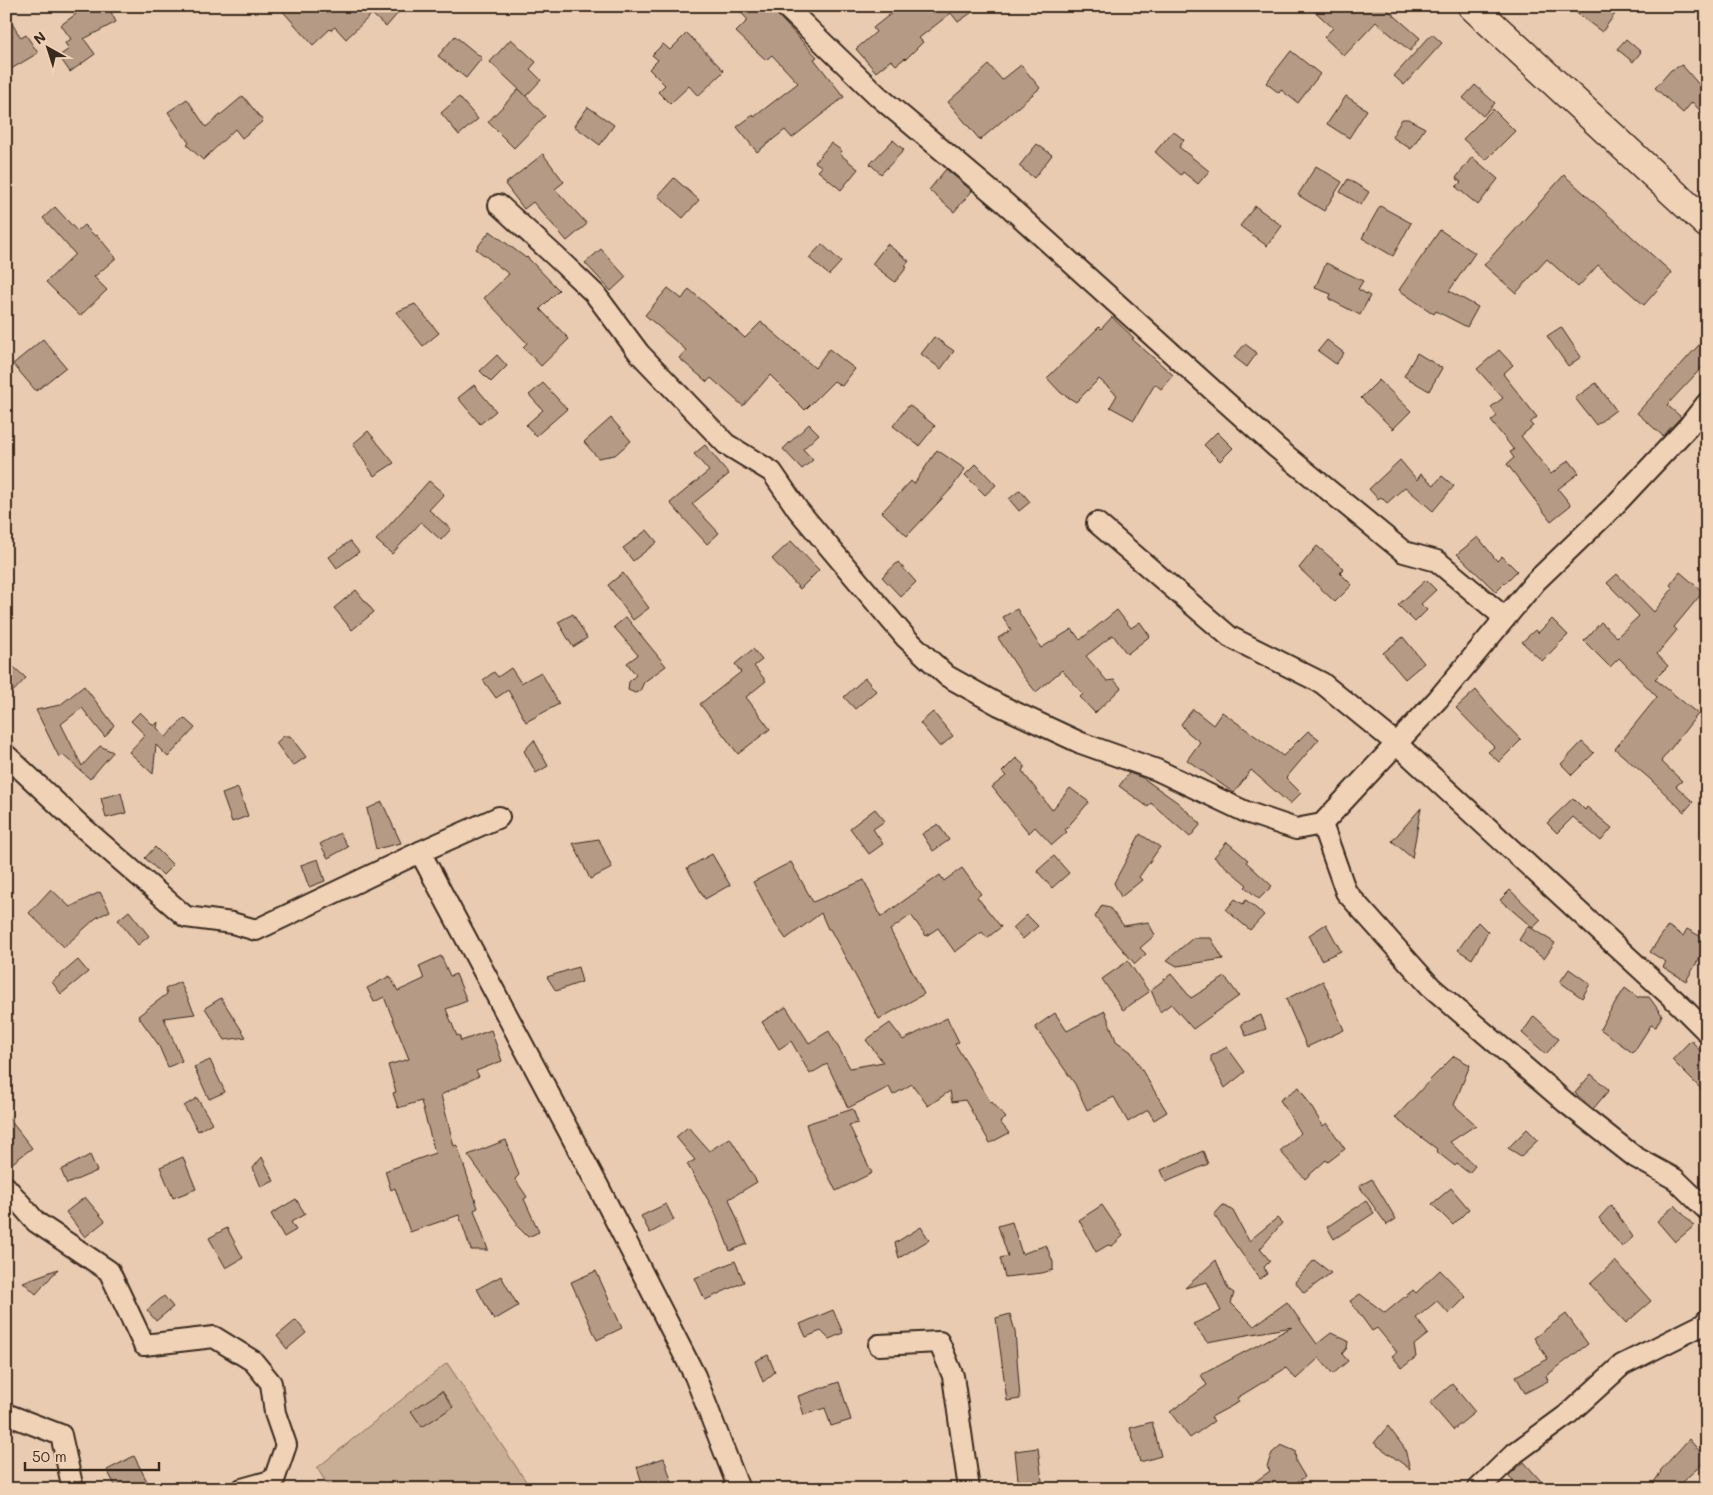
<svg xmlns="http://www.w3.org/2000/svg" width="1713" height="1495" font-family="Mali,sans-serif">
  <rect width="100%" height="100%" fill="#e9cbb1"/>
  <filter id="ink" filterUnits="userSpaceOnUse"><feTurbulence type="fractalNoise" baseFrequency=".02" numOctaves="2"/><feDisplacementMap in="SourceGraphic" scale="10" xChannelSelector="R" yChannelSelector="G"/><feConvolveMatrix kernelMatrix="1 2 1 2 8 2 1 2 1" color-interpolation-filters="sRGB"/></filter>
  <g filter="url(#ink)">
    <!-- green -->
    <polygon fill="#c9ae96" stroke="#826c5a" points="447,1363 531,1489 330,1489 317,1468"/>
    <!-- building -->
    <g fill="#b59b85" stroke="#3b2a1e">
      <polygon points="72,6 108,6 116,22 84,39 95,54 70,72 59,56 69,49 65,43 71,39 61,25 76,14"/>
      <polygon points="278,6 404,6 386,27 372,14 346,39 335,27 331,30 330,29 313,45"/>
      <polygon points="735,6 769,6 817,57 814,59 844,97 792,138 785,130 757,152 737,127 753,115 754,117 798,83 772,55 766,60 736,32 748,20"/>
      <polygon points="908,6 981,6 958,22 951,13 919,38 923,42 906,59 905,58 896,65 891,60 876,72 856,49 876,32 873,28 898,8 901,12"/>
      <polygon points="1309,6 1391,6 1388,10 1420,38 1410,51 1376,22 1344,56 1324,37 1333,28"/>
      <polygon points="1567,6 1605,6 1615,14 1602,32"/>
      <polygon points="6,14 21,38 26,35 38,53 6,72"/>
      <polygon points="687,33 724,71 698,96 689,86 670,104 658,92 665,85 649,69 658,60 652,55 663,44 670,50"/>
      <polygon points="1432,34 1442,43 1404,85 1394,76"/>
      <polygon points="455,36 482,58 466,78 438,56"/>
      <polygon points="511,39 536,62 530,69 541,80 526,96 490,62"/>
      <polygon points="1626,39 1641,52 1633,62 1617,49"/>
      <polygon points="1291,51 1320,74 1298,103 1281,90 1279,93 1266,83"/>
      <polygon points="989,65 1002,80 1021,65 1040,88 980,140 948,102"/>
      <polygon points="1682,65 1707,94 1707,118 1692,102 1683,113 1655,88 1671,70"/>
      <polygon points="1475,85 1495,103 1483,116 1463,98"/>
      <polygon points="519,89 545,116 514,148 488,122"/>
      <polygon points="243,96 263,121 242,138 235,129 203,160 187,145 189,143 168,112 187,99 206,127"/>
      <polygon points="1346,96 1367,110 1349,138 1327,124"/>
      <polygon points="459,97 478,119 459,135 441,113"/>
      <polygon points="588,107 614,125 600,145 574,126"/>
      <polygon points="1493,109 1515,131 1486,160 1463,139"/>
      <polygon points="1402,119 1408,119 1425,128 1411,149 1392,137"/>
      <polygon points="1173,131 1184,140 1179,147 1209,171 1198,184 1183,172 1181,175 1155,152"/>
      <polygon points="893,140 904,150 881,174 870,164"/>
      <polygon points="831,143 842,151 840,154 858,169 841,190 818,171 822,167 815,162"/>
      <polygon points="1037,144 1052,155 1034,178 1019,166"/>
      <polygon points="543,154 564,182 555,189 587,224 567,241 533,202 524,209 505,184"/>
      <polygon points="1472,157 1498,179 1478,205 1456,187 1461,182 1456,178"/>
      <polygon points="1316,166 1342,182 1324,211 1298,195"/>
      <polygon points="946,169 972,191 954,212 929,190"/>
      <polygon points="1564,175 1672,273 1644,305 1598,265 1578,287 1547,259 1516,293 1484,265"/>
      <polygon points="674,178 699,200 683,218 658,196"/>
      <polygon points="1348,179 1369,192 1361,205 1340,192"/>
      <polygon points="1255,206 1282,226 1267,246 1240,226"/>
      <polygon points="1380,206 1411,223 1393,256 1362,238"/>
      <polygon points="55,207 77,231 84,225 95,236 97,235 116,258 94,277 107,290 80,316 46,282 75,254 43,218"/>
      <polygon points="1440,230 1475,253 1449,291 1478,307 1467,327 1436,311 1434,314 1399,290"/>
      <polygon points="490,231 526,258 527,257 559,290 540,309 569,339 541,366 523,347 527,343 484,298 509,274 476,249"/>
      <polygon points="822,244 841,262 829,275 809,258"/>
      <polygon points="887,244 909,261 905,266 907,267 895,282 872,264"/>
      <polygon points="601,249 626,277 611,291 585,263"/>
      <polygon points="1326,263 1363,281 1358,289 1370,296 1360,315 1329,299 1331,294 1315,288"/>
      <polygon points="668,288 682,299 689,289 745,338 761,322 815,368 829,349 855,369 842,386 834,381 805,410 770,375 743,406 711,378 707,382 679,358 686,350 645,315"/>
      <polygon points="415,304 439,333 423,346 396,312"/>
      <polygon points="1112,317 1134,338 1132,339 1173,375 1161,389 1155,384 1134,420 1110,407 1117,395 1099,379 1076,402 1061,393 1047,378 1099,327 1101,329"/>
      <polygon points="1561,327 1581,357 1568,366 1547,336"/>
      <polygon points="1707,336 1707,362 1667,405 1681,417 1663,436 1637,413"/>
      <polygon points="934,337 954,351 941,369 921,354"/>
      <polygon points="43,339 66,367 36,391 13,364"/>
      <polygon points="1327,340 1344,353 1336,364 1318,351"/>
      <polygon points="1245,344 1257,353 1247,367 1234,357"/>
      <polygon points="1499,350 1513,365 1503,374 1537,417 1530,423 1533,426 1521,436 1551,474 1569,460 1579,473 1558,489 1571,505 1551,521 1507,464 1514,458 1510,452 1514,450 1491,421 1497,416 1491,407 1503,398 1477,369"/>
      <polygon points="1417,353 1442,368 1429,391 1404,376"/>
      <polygon points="497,355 507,366 491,382 480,371"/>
      <polygon points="1379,380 1411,411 1393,429 1361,398"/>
      <polygon points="543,383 567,409 536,436 526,425 543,410 529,395"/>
      <polygon points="1596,383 1616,410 1596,425 1575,398"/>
      <polygon points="474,385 496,411 480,424 458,398"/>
      <polygon points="909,405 935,426 919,446 893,426"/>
      <polygon points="611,418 631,441 615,455 598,458 584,442"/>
      <polygon points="809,424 819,434 803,449 813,460 802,469 783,449"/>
      <polygon points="368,431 394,463 374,476 353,444"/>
      <polygon points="1217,432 1233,448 1220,461 1204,445"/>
      <polygon points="705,445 729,474 692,504 719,533 707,544 670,503 709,471 694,454"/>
      <polygon points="937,450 965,469 951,489 907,536 882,512 911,481 914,484"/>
      <polygon points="1400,460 1417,480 1421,474 1434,485 1442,476 1454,486 1433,511 1405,487 1387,503 1381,497 1378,499 1369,489"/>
      <polygon points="976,464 996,485 985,495 965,475"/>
      <polygon points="429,481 444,494 429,510 451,529 441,540 421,522 392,554 376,540"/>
      <polygon points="1020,490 1030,502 1019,511 1009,499"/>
      <polygon points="647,530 657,542 633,561 623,548"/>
      <polygon points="1478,537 1497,561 1502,556 1517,571 1496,592 1457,554"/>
      <polygon points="350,541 359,552 337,568 329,557"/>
      <polygon points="791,541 819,570 800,589 772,559"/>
      <polygon points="1317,546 1344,569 1340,573 1352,585 1335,602 1299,568"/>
      <polygon points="898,562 916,582 901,597 882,577"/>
      <polygon points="1680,572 1703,592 1674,627 1677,630 1657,654 1668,666 1655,679 1698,714 1661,761 1682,781 1676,786 1693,802 1684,812 1650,779 1615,749 1657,697 1619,658 1610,667 1584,641 1601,622 1617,637 1639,616 1607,583 1617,574 1654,612 1673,588 1670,585"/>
      <polygon points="623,573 649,608 633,620 608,585"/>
      <polygon points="1426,580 1436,590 1421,604 1427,610 1415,622 1398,605"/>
      <polygon points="356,590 374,612 352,630 334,608"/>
      <polygon points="1017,609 1041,648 1072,629 1080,640 1117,610 1131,628 1140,622 1150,636 1127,654 1113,635 1086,656 1107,681 1114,680 1121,688 1095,713 1080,697 1083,694 1062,670 1036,692 1023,676 998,638 1011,630 1003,617"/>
      <polygon points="573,614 587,638 573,647 558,622"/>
      <polygon points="626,617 666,666 644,682 640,691 635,693 628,690 629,682 636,675 627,663 638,655 614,627"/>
      <polygon points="1552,619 1568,635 1542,661 1522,642 1535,630 1538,633"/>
      <polygon points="1403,637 1424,663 1405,679 1383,653"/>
      <polygon points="753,649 762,660 754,666 766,681 746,697 770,729 738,754 700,704 741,672 735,664"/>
      <polygon points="6,660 26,678 6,699"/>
      <polygon points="511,668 521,683 541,672 559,704 526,722 508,690 496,698 483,680 494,672 498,677"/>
      <polygon points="865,678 876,691 855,709 844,697"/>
      <polygon points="84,686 114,725 105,737 82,708 61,724 82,766 100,746 113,752 90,779 63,755 59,757 36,710 60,705"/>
      <polygon points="1476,690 1494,712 1521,740 1499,762 1488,752 1494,747 1456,708"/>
      <polygon points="1193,709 1213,725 1222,712 1283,756 1308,731 1319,739 1286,778 1301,793 1290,804 1251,770 1234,793 1187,760 1200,742 1186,731 1181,724"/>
      <polygon points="140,712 154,726 158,722 157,728 166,737 184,718 195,728 168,757 156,745 153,774 129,752 145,735 131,721"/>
      <polygon points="933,712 953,736 940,747 920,723"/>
      <polygon points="284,736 290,736 306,757 293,766 276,743"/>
      <polygon points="534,740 548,766 536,773 524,751"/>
      <polygon points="1582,742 1594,753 1572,775 1561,764"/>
      <polygon points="1016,758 1025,766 1022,771 1052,810 1070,788 1089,802 1065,830 1067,832 1052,845 1035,827 1029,833 992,787 1006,776 1002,772"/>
      <polygon points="1129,773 1143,778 1177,802 1201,824 1190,837 1151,803 1148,807 1119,786"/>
      <polygon points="238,788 248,816 232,822 222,794"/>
      <polygon points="121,793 126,813 106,818 101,798"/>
      <polygon points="1573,798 1585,810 1587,807 1612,828 1601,841 1573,817 1557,833 1547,823"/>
      <polygon points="382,802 401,843 376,849 367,809"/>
      <polygon points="1421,808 1412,858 1392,841"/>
      <polygon points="875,809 885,821 873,829 883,844 869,854 850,828"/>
      <polygon points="938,824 949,840 933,851 922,834"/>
      <polygon points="340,833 348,847 328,858 320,844"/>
      <polygon points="1140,834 1160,847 1139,877 1142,880 1121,897 1114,883"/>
      <polygon points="599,839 612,868 590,879 573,843"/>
      <polygon points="1227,842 1248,860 1246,862 1272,886 1259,899 1245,887 1247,885 1214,857"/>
      <polygon points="155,847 173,865 163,875 145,858"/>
      <polygon points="712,854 730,885 705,899 687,868"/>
      <polygon points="1054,856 1069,873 1052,888 1037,871"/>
      <polygon points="318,859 325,881 309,887 301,865"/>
      <polygon points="791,862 813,902 864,880 881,917 940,875 944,881 962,868 981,894 977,897 1001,927 987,938 982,932 955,952 938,928 926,936 911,915 890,930 924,994 879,1019 830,929 828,929 821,913 786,939 776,925 753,882"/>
      <polygon points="51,889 70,907 100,892 110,911 96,918 64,947 29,913"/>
      <polygon points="1510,890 1541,920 1533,928 1500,900"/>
      <polygon points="1235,899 1243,904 1246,900 1264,915 1250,930 1226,910"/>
      <polygon points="1102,905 1109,907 1124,926 1148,922 1155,935 1140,948 1146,954 1135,964 1095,917"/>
      <polygon points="129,911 149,936 138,945 118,920"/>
      <polygon points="1027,915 1038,926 1023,939 1013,928"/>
      <polygon points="1478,922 1488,932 1472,959 1458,950"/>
      <polygon points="1326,924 1341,951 1321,960 1309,935"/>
      <polygon points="1528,926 1555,943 1544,959 1519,940"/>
      <polygon points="1668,926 1683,936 1687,929 1707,940 1707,945 1686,981 1663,967 1666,962 1650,952"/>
      <polygon points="1193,938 1211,938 1223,959 1177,966 1167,960"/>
      <polygon points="441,956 450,976 456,974 467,1001 446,1009 457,1036 459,1035 461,1041 491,1030 502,1061 476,1071 479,1076 441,1095 454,1146 457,1145 478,1208 474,1210 488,1250 471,1250 459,1215 410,1232 395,1188 391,1190 385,1171 435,1153 421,1101 398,1108 393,1093 396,1092 388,1065 409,1059 384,997 374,1002 367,988 390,976 398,991 424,979 419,966"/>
      <polygon points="78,960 88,972 61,994 52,982"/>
      <polygon points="1128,961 1149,992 1123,1010 1102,979"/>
      <polygon points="578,967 582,982 556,991 547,977"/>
      <polygon points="1569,969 1590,984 1582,998 1560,982"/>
      <polygon points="1171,974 1191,998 1225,977 1239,996 1193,1029 1171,1004 1160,1012 1151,990"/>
      <polygon points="1323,981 1344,1030 1307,1047 1286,999"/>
      <polygon points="180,982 195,1014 164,1018 182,1061 168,1067 158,1044 138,1016 167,994 165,989"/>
      <polygon points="1625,988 1637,997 1649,997 1662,1015 1656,1027 1651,1025 1633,1053 1600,1029 1609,1013"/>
      <polygon points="221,998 246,1037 225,1040 205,1008"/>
      <polygon points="786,1007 809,1043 829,1031 850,1068 883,1062 866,1040 890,1023 903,1040 947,1018 959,1042 955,1044 991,1103 992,1102 1006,1118 1000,1122 1009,1133 990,1143 965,1100 952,1102 950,1091 928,1106 912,1084 893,1095 889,1087 848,1108 827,1064 810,1074 791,1041 779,1049 762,1022"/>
      <polygon points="1105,1011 1116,1041 1131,1052 1167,1112 1154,1120 1148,1110 1128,1122 1114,1097 1087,1110 1075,1084 1035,1027 1055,1013 1067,1031"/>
      <polygon points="1261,1015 1266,1029 1246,1036 1241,1024"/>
      <polygon points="1534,1016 1559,1039 1546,1054 1522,1033"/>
      <polygon points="1691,1040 1707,1059 1707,1095 1672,1060"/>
      <polygon points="1227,1047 1245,1072 1225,1088 1211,1061 1211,1056"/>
      <polygon points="1454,1056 1470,1065 1454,1105 1476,1125 1450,1142 1475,1166 1469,1173 1457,1164 1455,1166 1436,1151 1437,1149 1395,1118 1429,1081"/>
      <polygon points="210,1060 225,1092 209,1099 194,1067"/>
      <polygon points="1591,1074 1609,1090 1593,1109 1575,1093"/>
      <polygon points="1299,1087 1323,1126 1327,1123 1345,1149 1328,1162 1326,1160 1305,1179 1280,1151 1301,1133 1280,1100"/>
      <polygon points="197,1098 212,1123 198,1131 184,1106"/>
      <polygon points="853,1109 858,1123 849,1125 872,1173 836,1191 812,1143 806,1124"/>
      <polygon points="6,1115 32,1148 6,1168"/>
      <polygon points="688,1127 709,1151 730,1138 757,1182 729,1199 747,1244 730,1251 714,1210 687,1164 695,1160 676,1137"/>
      <polygon points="1527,1129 1538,1140 1521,1156 1508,1148"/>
      <polygon points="506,1140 519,1175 515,1179 527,1197 524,1199 539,1232 528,1237 516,1225 518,1224 468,1155"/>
      <polygon points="1203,1151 1208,1164 1166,1182 1161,1170"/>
      <polygon points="90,1155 97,1171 67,1184 61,1170"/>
      <polygon points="183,1157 196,1189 173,1198 160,1167"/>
      <polygon points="262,1157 274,1181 261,1187 253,1168"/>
      <polygon points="1372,1179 1396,1219 1387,1225 1359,1186"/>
      <polygon points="1451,1188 1469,1209 1453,1225 1432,1204"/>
      <polygon points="85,1197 105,1221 85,1237 66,1212"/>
      <polygon points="296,1199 305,1214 291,1222 296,1230 284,1237 271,1214"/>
      <polygon points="1366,1201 1374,1213 1334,1239 1327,1227"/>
      <polygon points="666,1204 674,1220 650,1233 641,1216"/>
      <polygon points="1102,1205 1123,1236 1112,1246 1108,1245 1096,1252 1079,1220"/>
      <polygon points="1223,1205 1233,1211 1249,1241 1277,1218 1282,1223 1260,1249 1270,1261 1264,1267 1267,1274 1260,1279 1214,1215"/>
      <polygon points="1611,1205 1633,1237 1622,1247 1599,1218"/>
      <polygon points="1675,1205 1694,1226 1675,1242 1657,1221"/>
      <polygon points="1012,1222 1022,1254 1046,1245 1053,1262 1053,1270 1042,1273 1005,1277 1000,1258 1008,1256 998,1226"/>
      <polygon points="921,1227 929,1240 899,1258 895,1243"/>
      <polygon points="227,1228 243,1258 226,1268 209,1238"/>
      <polygon points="1216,1260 1228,1289 1234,1293 1231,1303 1254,1326 1287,1302 1317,1344 1331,1333 1348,1341 1347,1348 1342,1354 1348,1361 1333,1374 1319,1358 1296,1379 1286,1368 1237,1398 1239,1402 1211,1417 1214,1421 1190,1438 1170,1412 1207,1385 1201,1375 1292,1327 1207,1342 1193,1324 1221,1311 1207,1282 1185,1288"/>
      <polygon points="1314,1260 1331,1273 1304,1293 1295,1282"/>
      <polygon points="735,1261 744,1282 705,1300 695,1278"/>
      <polygon points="1615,1261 1651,1301 1626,1323 1590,1284"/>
      <polygon points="58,1269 36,1294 23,1282"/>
      <polygon points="1440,1270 1466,1297 1449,1314 1437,1301 1416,1318 1428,1334 1414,1345 1416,1357 1402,1368 1392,1356 1397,1352 1377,1328 1372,1331 1350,1301 1360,1294 1385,1313 1413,1290 1416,1293"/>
      <polygon points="596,1271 622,1328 597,1340 571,1282"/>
      <polygon points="501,1276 518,1306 494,1320 477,1289"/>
      <polygon points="164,1296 173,1307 156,1321 147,1310"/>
      <polygon points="833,1310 843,1333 829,1339 821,1331 806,1337 800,1324"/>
      <polygon points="1010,1314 1015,1331 1020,1399 1007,1401 996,1318"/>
      <polygon points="1566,1314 1588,1344 1546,1376 1548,1381 1525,1393 1516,1376 1548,1359 1534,1338"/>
      <polygon points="296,1320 306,1333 287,1349 277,1336"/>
      <polygon points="768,1355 775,1372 763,1382 755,1361"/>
      <polygon points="839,1382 851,1420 831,1426 825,1408 804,1415 798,1396"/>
      <polygon points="1452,1384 1475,1412 1453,1430 1430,1403"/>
      <polygon points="442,1391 453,1407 422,1427 411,1411"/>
      <polygon points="1152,1422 1161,1456 1140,1462 1130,1428"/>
      <polygon points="1388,1426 1405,1449 1410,1469 1374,1443"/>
      <polygon points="1689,1439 1707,1460 1674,1489 1649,1489 1661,1472 1660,1471"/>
      <polygon points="1281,1445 1295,1451 1296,1462 1305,1477 1286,1489 1245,1489 1270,1471 1267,1466 1272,1453"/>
      <polygon points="1038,1448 1043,1489 1019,1489 1015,1451"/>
      <polygon points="134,1456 151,1489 117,1489 107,1470"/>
      <polygon points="664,1458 674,1489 644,1489 637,1467"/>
      <polygon points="1524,1462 1548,1489 1521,1489 1508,1476"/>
    </g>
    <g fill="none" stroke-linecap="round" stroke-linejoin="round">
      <defs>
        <g id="minor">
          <polyline points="785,6 878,96 1005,203 1277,448 1404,552 1437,561 1505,618"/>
          <polyline points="499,205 555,256 595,294 639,353 726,444 772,472 798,510 906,638 947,676 999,705 1081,743 1157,770 1246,812 1296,829 1322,824 1438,699 1536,581 1613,507 1688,427 1707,403"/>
          <polyline points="1097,523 1230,637 1322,683 1397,744 1681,1006 1707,1032"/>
          <polyline points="6,755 79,824 186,917 232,923 256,930 420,852 499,817"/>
          <polyline points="1322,824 1346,892 1431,987 1565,1102 1635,1157 1675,1179 1707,1210"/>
          <polyline points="420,852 598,1186 695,1376 739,1489"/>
          <polyline points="6,1187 36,1222 109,1271 144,1345 214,1337 253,1361 271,1383 275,1413 286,1445 274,1480 242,1489"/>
          <polyline points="879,1345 939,1342 953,1376 969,1489"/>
          <polyline points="6,1414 61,1435 73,1489"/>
          <polyline points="1478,1489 1515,1453 1567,1415 1622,1365 1704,1324 1707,1320"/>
        </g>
        <polyline id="trunk" points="1472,6 1707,224"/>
      </defs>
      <!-- minor casing -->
      <use href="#minor" stroke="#3b2a1e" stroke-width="24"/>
      <!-- trunk casing -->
      <use href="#trunk" stroke="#3b2a1e" stroke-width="31"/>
      <!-- minor -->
      <use href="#minor" stroke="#f0d2b7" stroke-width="20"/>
      <!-- trunk -->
      <use href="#trunk" stroke="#f0d2b7" stroke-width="28"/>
    </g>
  </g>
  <!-- margin -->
  <rect width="1713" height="1495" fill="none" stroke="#f0d2b7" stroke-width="25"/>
  <rect x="12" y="12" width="1688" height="1470" fill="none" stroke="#3b2a1e" stroke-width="2" filter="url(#ink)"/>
  <!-- north arrow -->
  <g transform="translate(48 48) rotate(321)" stroke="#f0d2b7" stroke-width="4" paint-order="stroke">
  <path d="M0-4L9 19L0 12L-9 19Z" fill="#3b2a1e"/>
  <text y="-8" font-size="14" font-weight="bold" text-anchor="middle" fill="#3b2a1e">N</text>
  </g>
  <!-- scale -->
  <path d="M25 1462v8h134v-8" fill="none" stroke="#3b2a1e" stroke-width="2.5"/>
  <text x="32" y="1462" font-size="15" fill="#3b2a1e" stroke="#f0d2b7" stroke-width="4" paint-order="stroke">50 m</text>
</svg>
